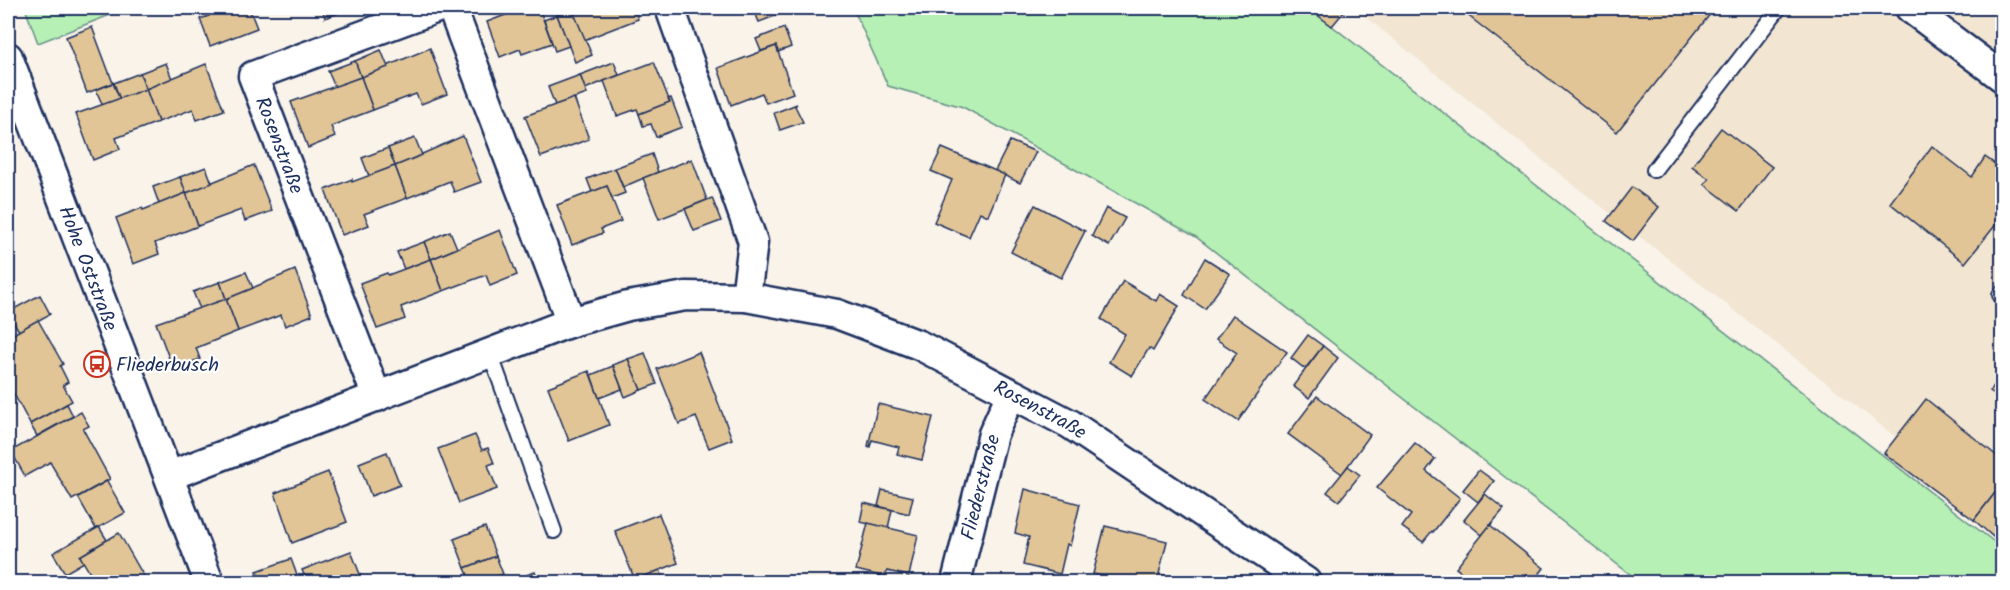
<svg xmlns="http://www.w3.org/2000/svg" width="2010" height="590" font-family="Kalam,sans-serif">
  <rect width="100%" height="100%" fill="#f9f3ea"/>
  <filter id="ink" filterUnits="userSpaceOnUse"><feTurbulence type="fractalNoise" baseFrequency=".0167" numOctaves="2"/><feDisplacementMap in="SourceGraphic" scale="12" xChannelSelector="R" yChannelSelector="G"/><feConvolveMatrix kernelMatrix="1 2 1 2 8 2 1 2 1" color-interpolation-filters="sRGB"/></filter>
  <g filter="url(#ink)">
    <!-- built -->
    <polygon fill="#f2e5d1" points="1355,8 2002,8 2002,520 1551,167"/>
    <!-- green -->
    <g fill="#b6f0b4" stroke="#689089" stroke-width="1.5">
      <polygon points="25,8 128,8 38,43"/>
      <polygon points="853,8 1309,8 2002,548 2002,582 1640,582 1196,237 963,107 888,86"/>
    </g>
    <!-- building -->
    <g fill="#e2c596" stroke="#1b2f5e" stroke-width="1.5">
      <polygon points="206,8 249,8 257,28 210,46 200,19 209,16"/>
      <polygon points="322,8 352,8 325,18"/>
      <polygon points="524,8 539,8 552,43 522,54 520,49 500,57 487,22"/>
      <polygon points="572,8 634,8 638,19 584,40"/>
      <polygon points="753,8 796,8 759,22"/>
      <polygon points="1308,8 1347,8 1332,26"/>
      <polygon points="1471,8 1715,8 1617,132 1466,14"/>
      <polygon points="572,9 592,55 575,62 557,15"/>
      <polygon points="557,15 569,46 555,51 544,20"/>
      <polygon points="92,27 113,83 87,93 66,37"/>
      <polygon points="784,28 791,47 778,52 776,46 761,51 756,39"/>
      <polygon points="776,46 793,93 766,103 762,93 731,105 718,68"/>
      <polygon points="430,48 447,94 421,104 416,94 373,110 361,77"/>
      <polygon points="381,50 388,67 361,77 355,61"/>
      <polygon points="355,61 361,77 335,87 328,71"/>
      <polygon points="614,62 619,75 585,89 580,75"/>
      <polygon points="654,62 670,102 639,114 637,109 617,116 604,81"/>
      <polygon points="166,63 172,79 146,89 140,73"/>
      <polygon points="206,64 224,110 197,120 193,109 158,122 146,89"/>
      <polygon points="140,73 146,89 120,100 114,83"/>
      <polygon points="580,75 587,94 555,105 548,87"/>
      <polygon points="361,77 373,110 331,126 335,137 308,148 291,102"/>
      <polygon points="113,83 120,100 103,106 96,90"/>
      <polygon points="146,89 158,122 116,138 120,149 93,160 76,114"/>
      <polygon points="574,98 589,139 541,157 525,116"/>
      <polygon points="671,98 682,127 656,137 651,124 643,126 639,114 670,102 668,99"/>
      <polygon points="797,104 795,106 803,122 780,130 774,113"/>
      <polygon points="1721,128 1772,167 1739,211 1704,184 1709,179 1692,166"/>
      <polygon points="463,136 481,182 454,192 450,181 407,198 395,166"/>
      <polygon points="415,138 422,155 395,166 388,148"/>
      <polygon points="1010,141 1036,152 1020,183 995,171"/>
      <polygon points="1932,146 1972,177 1985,157 2002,169 2002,217 1965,263 1890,203"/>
      <polygon points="388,148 395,166 369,176 362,158"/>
      <polygon points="942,148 1005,175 988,216 980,212 969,237 934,222 952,180 931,171"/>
      <polygon points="652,154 658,172 623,187 615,168"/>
      <polygon points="692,159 707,200 659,219 643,178"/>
      <polygon points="254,165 272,211 245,221 241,210 198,226 186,193"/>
      <polygon points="395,166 407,198 364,214 369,225 342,235 325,190 352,179 352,182"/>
      <polygon points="206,167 212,183 186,193 180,177"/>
      <polygon points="615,168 625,193 612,198 607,186 592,192 587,179"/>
      <polygon points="180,177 186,193 159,204 153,187"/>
      <polygon points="607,186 621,221 601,229 603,233 572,245 557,205"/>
      <polygon points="1632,187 1659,207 1633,241 1606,221"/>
      <polygon points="186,193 198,226 155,243 159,254 133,264 116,218 142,208 143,210"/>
      <polygon points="712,198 721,221 694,231 685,209"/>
      <polygon points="1035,205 1085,231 1061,278 1011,252"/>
      <polygon points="1106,208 1125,218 1109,246 1092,236"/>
      <polygon points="500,230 517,275 490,286 486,275 443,291 431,259"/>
      <polygon points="450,231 457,248 431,259 424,242"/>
      <polygon points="424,242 431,259 404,269 397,252"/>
      <polygon points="1205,258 1230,274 1205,309 1184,295"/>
      <polygon points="431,259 443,291 401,307 405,319 377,329 360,283 387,273 388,275"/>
      <polygon points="295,270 312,315 285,326 281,315 238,331 226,299"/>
      <polygon points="246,272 253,288 226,299 220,282"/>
      <polygon points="1123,281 1156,301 1160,294 1179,306 1153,351 1149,348 1132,376 1109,362 1125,334 1101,319"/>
      <polygon points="220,282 226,299 200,309 193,292"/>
      <polygon points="40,295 50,314 19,331 8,312"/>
      <polygon points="226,299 238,331 196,348 200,359 173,369 156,323"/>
      <polygon points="1233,315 1287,352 1238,421 1205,399 1237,353 1216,339"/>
      <polygon points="38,320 63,364 60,366 68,382 63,385 72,401 30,424 8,383 8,337"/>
      <polygon points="1308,335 1323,346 1305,369 1291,358"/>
      <polygon points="1323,346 1338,358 1309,398 1293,386"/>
      <polygon points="699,352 732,439 709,448 696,417 679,424 657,369"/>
      <polygon points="645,353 657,384 641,390 628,359"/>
      <polygon points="628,359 641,390 625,397 613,365"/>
      <polygon points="613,366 622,389 599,398 591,375"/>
      <polygon points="589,371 609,425 569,441 548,387"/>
      <polygon points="2002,375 2002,401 1990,391"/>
      <polygon points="1317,396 1370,435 1342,474 1288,434"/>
      <polygon points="1926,399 2002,460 2002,484 1974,520 1884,453"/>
      <polygon points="67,404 73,416 37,436 30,424"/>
      <polygon points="878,404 933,417 922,460 897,454 899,447 872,440 870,447 868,446"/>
      <polygon points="81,412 89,426 83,429 110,479 72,500 50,462 25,476 11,451"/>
      <polygon points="475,435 482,450 488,448 494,463 488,465 497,489 459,503 438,449"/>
      <polygon points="1415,443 1435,459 1426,471 1460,498 1433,532 1432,531 1423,542 1402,527 1411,515 1377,488"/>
      <polygon points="387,452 400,485 371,496 359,463"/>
      <polygon points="1348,466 1360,475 1339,501 1327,492"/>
      <polygon points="1479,470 1494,481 1478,502 1463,490"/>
      <polygon points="328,472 347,522 292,543 275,493"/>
      <polygon points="107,481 125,513 96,529 78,497"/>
      <polygon points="2002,484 2002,540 2000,543 1974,520"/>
      <polygon points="1025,489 1080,504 1070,546 1067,544 1060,574 1023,565 1029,537 1015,533"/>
      <polygon points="882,490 913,497 909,514 878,506"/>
      <polygon points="1485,494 1504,509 1482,535 1464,520"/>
      <polygon points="864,503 892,510 888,528 860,522"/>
      <polygon points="659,514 678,563 635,580 615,531"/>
      <polygon points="868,523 918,535 909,576 887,571 885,577 856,570"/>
      <polygon points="1490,525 1544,568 1533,582 1474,582 1456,568"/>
      <polygon points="1105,526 1167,541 1159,574 1167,576 1166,582 1128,582 1093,574"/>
      <polygon points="99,527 107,540 80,556 84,562 65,573 53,553"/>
      <polygon points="485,527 496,556 465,568 454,539"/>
      <polygon points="119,533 147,582 95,582 80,556"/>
      <polygon points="351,551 363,582 307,582 302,570"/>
      <polygon points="496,556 503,574 480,582 471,582 465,568"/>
      <polygon points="291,559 297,575 276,582 261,582 257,571"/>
      <polygon points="660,570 665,582 635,582 635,580"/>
      <polygon points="535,572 539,582 507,582"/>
    </g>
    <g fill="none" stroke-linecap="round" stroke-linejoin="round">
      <defs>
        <g id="service">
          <polyline points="1654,170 1779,8"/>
          <polyline points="2000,295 2002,293"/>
          <polyline points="490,353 554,531"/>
        </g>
        <g id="minor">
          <polyline points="452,8 571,322"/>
          <polyline points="670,8 753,242 746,297"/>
          <polyline points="1910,8 2002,77"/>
          <path id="s1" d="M 8,57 L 209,582"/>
          <polyline points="377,397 253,76 437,8"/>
          <path id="s2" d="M 169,476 L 571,322 L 628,306 L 686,296 L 746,297 L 837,314 L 919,345 L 1070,424 L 1306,582"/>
          <path id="s3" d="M 956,582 L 993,434 L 1011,394"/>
        </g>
      </defs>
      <!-- service casing -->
      <use href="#service" stroke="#1b2f5e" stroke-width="18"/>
      <!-- minor casing -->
      <use href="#minor" stroke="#1b2f5e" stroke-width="33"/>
      <!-- service -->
      <use href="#service" stroke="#fff" stroke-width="14"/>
      <!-- minor -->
      <use href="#minor" stroke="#fff" stroke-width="28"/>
    </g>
  </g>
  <!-- icons -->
  <defs>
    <symbol id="bus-ring" viewBox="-11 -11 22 22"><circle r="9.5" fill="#fff" stroke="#c8321e" stroke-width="1.5"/><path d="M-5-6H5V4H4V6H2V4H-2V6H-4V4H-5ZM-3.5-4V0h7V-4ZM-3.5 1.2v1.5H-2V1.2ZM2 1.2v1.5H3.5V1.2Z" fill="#c8321e"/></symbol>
  </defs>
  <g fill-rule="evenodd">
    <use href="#bus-ring" x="82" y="349" width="30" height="30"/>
  </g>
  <g text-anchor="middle" stroke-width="4.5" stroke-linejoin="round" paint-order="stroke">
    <!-- street labels -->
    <g font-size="20" fill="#1b2f5e" stroke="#fff">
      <text transform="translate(280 145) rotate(69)" y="7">Rosenstraße</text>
      <text dy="7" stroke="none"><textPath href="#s1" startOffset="226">Hohe Oststraße</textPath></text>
      <text dy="7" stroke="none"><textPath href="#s2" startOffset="926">Rosenstraße</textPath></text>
      <text dy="7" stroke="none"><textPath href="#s3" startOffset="98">Fliederstraße</textPath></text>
    </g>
    <!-- poi labels -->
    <g font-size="20" fill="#1b2f5e" stroke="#fff" text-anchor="start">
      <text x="116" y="371">Fliederbusch</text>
    </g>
  </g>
  <!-- margin -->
  <rect width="2010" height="590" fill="none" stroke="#fff" stroke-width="30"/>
  <rect x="15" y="15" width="1980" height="560" fill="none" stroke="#1b2f5e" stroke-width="2" filter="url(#ink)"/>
</svg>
